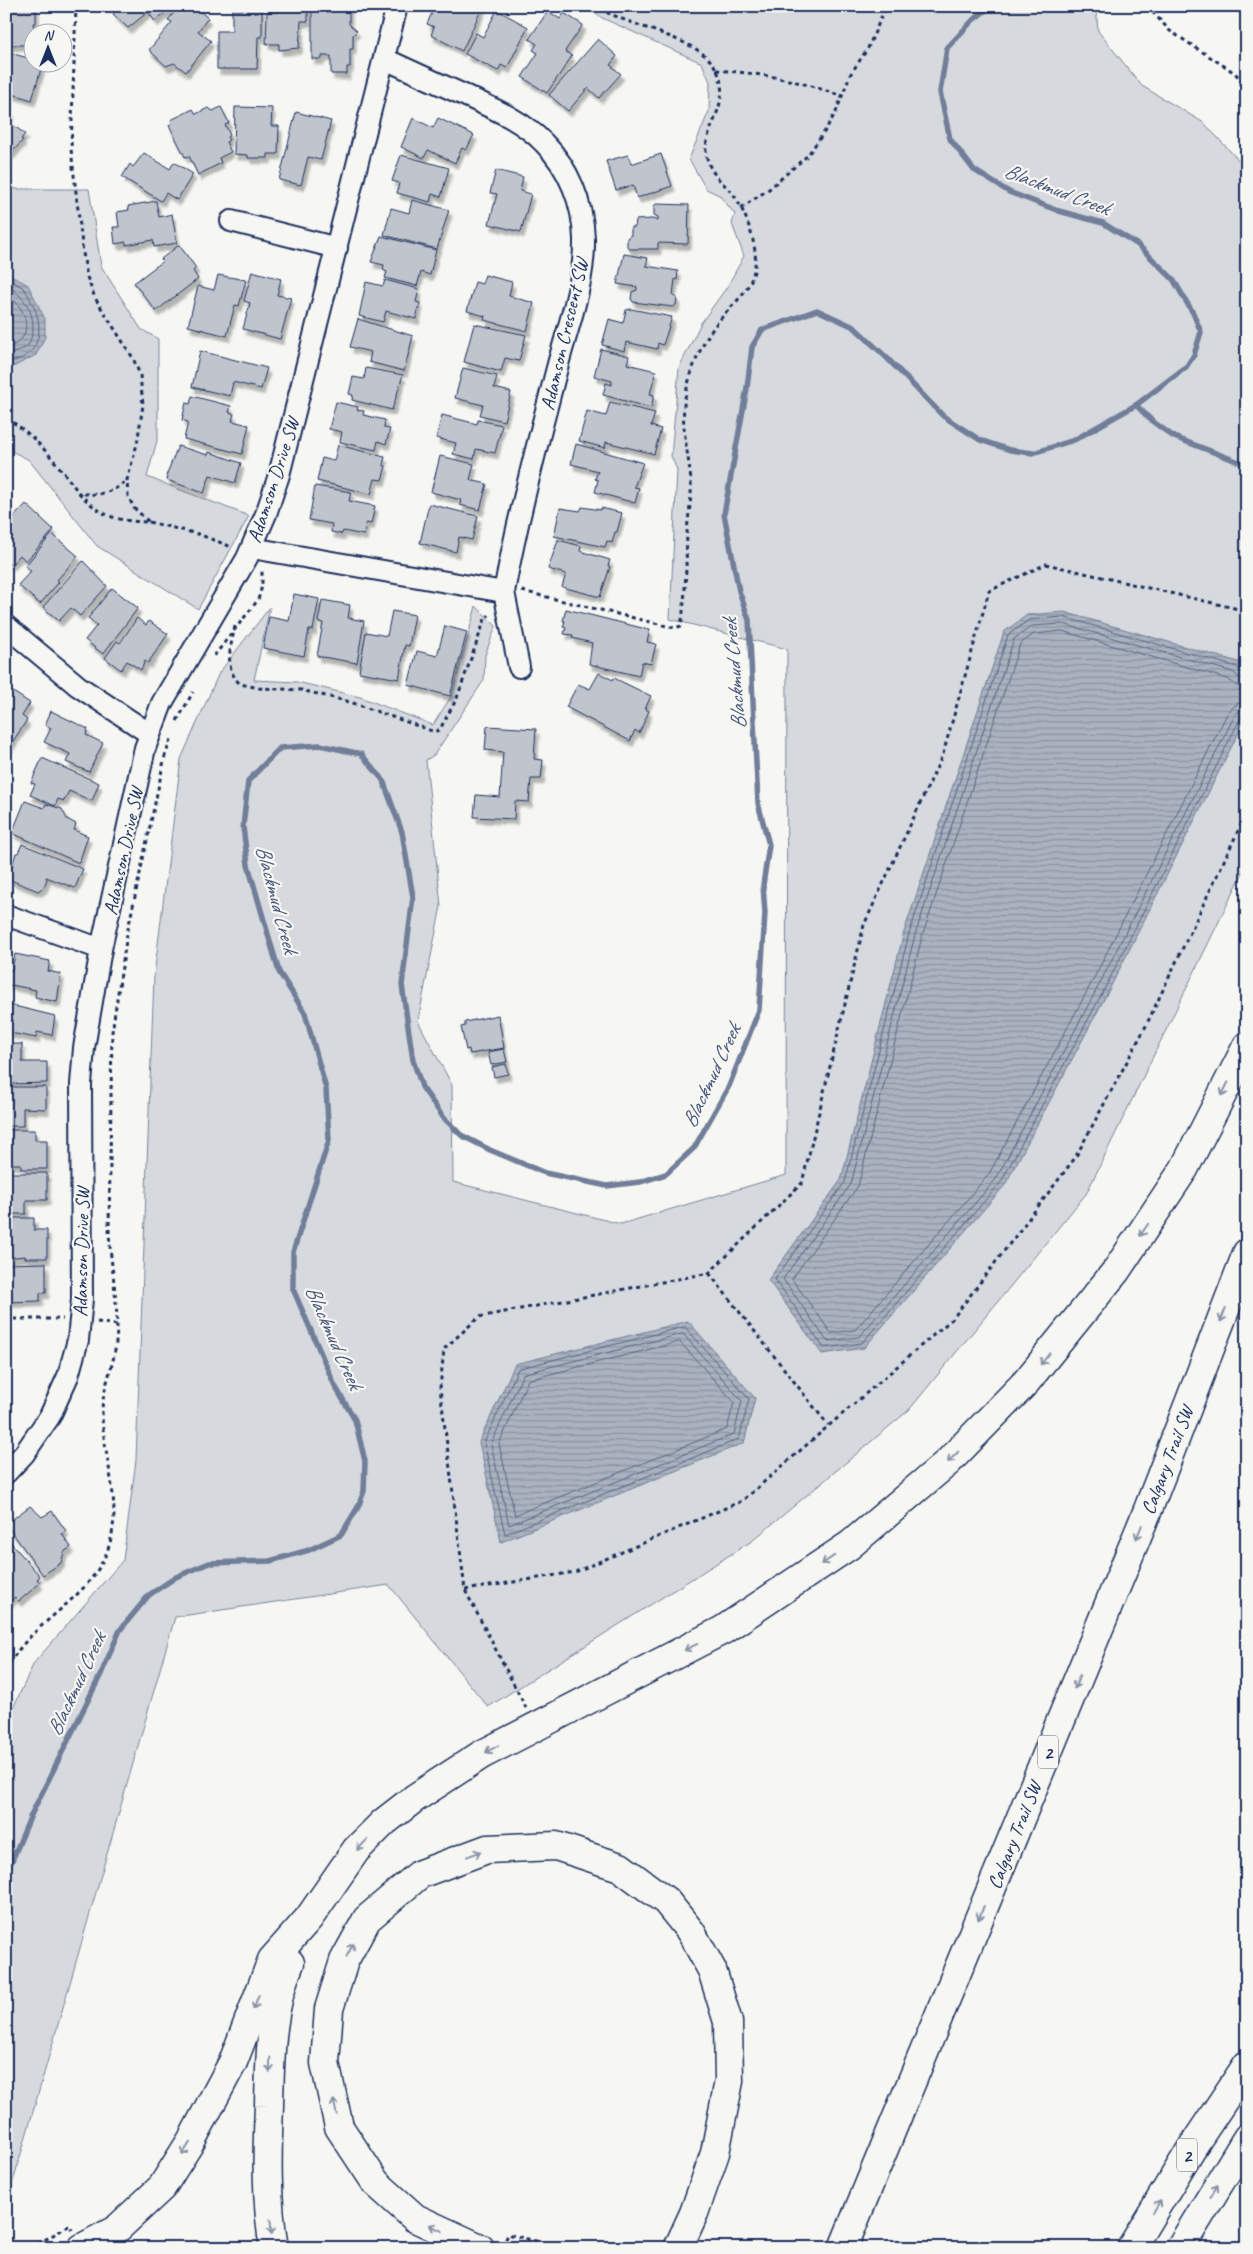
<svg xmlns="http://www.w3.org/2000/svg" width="1253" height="2254" font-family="Caveat,sans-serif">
  <defs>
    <pattern id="water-rules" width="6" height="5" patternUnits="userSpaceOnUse" patternTransform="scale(1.25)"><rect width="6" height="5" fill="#abb2c0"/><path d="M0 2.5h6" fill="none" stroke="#8a919f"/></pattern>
    <filter id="shadow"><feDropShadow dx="3" dy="5.5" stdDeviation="1" flood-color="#0004"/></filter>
  </defs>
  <rect width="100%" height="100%" fill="#f6f6f2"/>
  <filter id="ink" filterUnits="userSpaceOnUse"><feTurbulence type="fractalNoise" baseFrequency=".02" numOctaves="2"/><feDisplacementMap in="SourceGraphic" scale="10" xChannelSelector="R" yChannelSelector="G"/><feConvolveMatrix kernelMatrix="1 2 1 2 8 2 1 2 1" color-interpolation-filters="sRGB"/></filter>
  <g filter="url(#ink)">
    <!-- green -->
    <g fill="#d6d9dd" stroke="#78849e">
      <polygon points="588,6 1096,6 1098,31 1142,86 1204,123 1243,165 1247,176 1247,864 1086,1194 909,1410 752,1541 488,1707 389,1585 175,1617 6,2206 6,1723 34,1663 123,1560 136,1460 154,976 181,759 219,673 270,607 254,680 297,682 360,697 433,725 452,695 476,606 496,626 485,655 484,680 434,755 426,760 441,906 418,1021 452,1085 453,1182 621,1224 786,1175 787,649 670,619 677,470 671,456 679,368 701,323 727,287 744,256 732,224 735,214 719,195 706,189 689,159 709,111 710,82 702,63 602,18"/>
      <polygon points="6,189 89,189 101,266 141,329 158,339 158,437 147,477 249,516 198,609 97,546 29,460 6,448"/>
    </g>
    <!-- water -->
    <g fill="url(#water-rules)" stroke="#717e99">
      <polygon points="6,272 28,285 45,319 45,337 36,355 13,367 6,367"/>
      <polygon points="1064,612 1242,663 1247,672 1247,716 1109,990 1005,1185 864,1348 822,1354 768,1280 841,1180 904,932 1004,632 1027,615"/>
      <polygon points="688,1321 755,1398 744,1443 501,1542 479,1442 515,1364"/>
    </g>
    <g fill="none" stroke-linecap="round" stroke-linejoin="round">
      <!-- shore -->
      <g stroke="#556385" stroke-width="1">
        <path d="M 6,278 C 12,281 18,284 23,288 C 27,291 29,297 31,301 C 46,327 41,360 6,362"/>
        <path d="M 6,285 C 29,298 41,323 27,347 L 6,356"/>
        <path d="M 6,294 C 28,307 37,340 6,348"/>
        <polyline points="1247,674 1242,673 1237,667 1063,617 1029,620 1008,635 909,934 845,1182 775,1279 824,1348 862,1343 1001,1182 1105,988 1240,719 1247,715"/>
        <polyline points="1247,680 1239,678 1233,672 1063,624 1032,626 1014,639 915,935 851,1184 783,1279 827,1341 859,1337 996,1179 1099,985 1235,715 1240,710 1247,709"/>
        <polyline points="1247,687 1237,686 1228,679 1062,631 1034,634 1020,644 922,937 858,1186 792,1279 831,1333 855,1330 989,1174 1092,982 1228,712 1237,704 1247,702"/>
        <polygon points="685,1327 749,1399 739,1439 505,1534 484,1443 518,1369"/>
        <polygon points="683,1334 742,1401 734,1434 509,1525 491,1444 523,1374"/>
        <polygon points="680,1342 734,1402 727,1429 515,1515 499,1444 528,1380"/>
      </g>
      <!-- stream -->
      <g stroke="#717e99" stroke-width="5.5">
        <polyline points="1136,405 1152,421 1174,437 1247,465"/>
        <polyline points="6,1875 31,1815 101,1674 120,1630 149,1595 176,1577 209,1563 270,1561 309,1550 341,1535 358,1507 364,1491 365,1461 355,1420 335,1386 293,1289 293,1252 329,1140 326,1089 305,1013 279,972 248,865 243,827 248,781 280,748 320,745 361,754 383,780 402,832 413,897 402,985 413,1060 422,1087 443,1117 461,1135 490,1150 545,1173 607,1186 640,1182 666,1174 694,1148 729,1086 759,1010 765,913 763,885 769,845 758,803 749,620 739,591 724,514 747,388 752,347 762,330 817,310 854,327 887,358 943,416 980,440 1010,450 1033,453 1074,440 1136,405 1186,367 1194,355 1201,332 1193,313 1173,279 1138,245 1103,223 1059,211 1009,192 974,170 950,139 940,92 947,48 973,20 991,6"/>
      </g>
    </g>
    <!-- building -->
    <g fill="#c0c4cd" stroke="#1b2f5e" filter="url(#shadow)">
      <polygon points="6,6 36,6 36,23 33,23 35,32 32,32 32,45 6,45"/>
      <polygon points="110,6 173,6 155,21 148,12 128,28 113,14 115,12"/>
      <polygon points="179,6 194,6 208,18 198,31 211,41 186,72 174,63 166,66 149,50 172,22 168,20"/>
      <polygon points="279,6 308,6 308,21 301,21 299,48 279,50 279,44 266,44 267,12 279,12"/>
      <polygon points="312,6 349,6 349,24 357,31 353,35 353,49 350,49 350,67 347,67 347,74 331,74 331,56 322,56 322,59 312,59"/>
      <polygon points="435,6 483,6 462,51 431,35 434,27 427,24"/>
      <polygon points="242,8 262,8 262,37 258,37 257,69 217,69 217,31 232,31 232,10 242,10"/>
      <polygon points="497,10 528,27 507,68 501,65 498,71 465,54 476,33 483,37"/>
      <polygon points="548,11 560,19 564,13 583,25 565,51 572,56 547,93 522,77 538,53 533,50 537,44 529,39"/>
      <polygon points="598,39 617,56 610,65 621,74 599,98 588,88 568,111 549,95"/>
      <polygon points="6,52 32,59 32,62 43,62 32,100 6,92"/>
      <polygon points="6,107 12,112 6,119"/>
      <polygon points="221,107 229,123 225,125 230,135 227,137 229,140 226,142 231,152 219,158 221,163 198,175 189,156 185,157 169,125 172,123 171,120 193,109 196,114 208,108 213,111"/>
      <polygon points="235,107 272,108 271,126 279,126 278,154 268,154 268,158 248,158 248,155 234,154"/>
      <polygon points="296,112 331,121 321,160 308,157 301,185 279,180"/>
      <polygon points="413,118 433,128 438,118 474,135 466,150 462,148 455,163 428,150 424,158 401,147"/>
      <polygon points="6,120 25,134 21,139 23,140 6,159"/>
      <polygon points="144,153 170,169 174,162 193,174 177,200 166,193 161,201 122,177 130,164 133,167"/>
      <polygon points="661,154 672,186 637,198 633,185 616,190 606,161 628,155 631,164"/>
      <polygon points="401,155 449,168 441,197 432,194 430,202 397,193 399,183 392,181"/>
      <polygon points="496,170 523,177 520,191 531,194 521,232 489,224 497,194 490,193"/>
      <polygon points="412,200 449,210 437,249 384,235 391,208 409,213"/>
      <polygon points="156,201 159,217 172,214 177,243 154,247 153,240 126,245 126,242 115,244 113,227 119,227 117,212 129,210 128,206"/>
      <polygon points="656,204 689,205 688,244 658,243 658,249 629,249 627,246 627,238 631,235 631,227 635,227 636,220 652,219 658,221 658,217 654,215 654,206"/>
      <polygon points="381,236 436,250 430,275 421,272 417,286 385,278 387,272 383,270 384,265 371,262"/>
      <polygon points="179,245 196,268 193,271 198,279 156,311 134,283 163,261 161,259"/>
      <polygon points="624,254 648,258 646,266 678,271 677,280 675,279 673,295 677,298 676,305 673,307 633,302 631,299 632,292 637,290 637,287 617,284"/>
      <polygon points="252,271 281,279 277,295 291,298 280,339 243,329 250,303 244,301"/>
      <polygon points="218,275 246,280 239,306 235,305 227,336 188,326 198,286 214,290"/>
      <polygon points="485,275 512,282 509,296 534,303 527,331 484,320 485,316 467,311 475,282 482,284"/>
      <polygon points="385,280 419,289 416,302 420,303 416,319 386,311 383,322 359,316 366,282 383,286"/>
      <polygon points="631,309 672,317 663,345 658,343 657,349 626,342 624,351 602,345 609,319 623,323 626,310"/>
      <polygon points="358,319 413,336 404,371 369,362 371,352 350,347"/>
      <polygon points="474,324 526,335 519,361 505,358 501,372 464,362"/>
      <polygon points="601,349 629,356 627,364 656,371 650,394 654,395 651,408 603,395 606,383 612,385 612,381 594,376"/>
      <polygon points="200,351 267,368 261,389 233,382 230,396 192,387"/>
      <polygon points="366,368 403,375 392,410 352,400 353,395 349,394 353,377 364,379"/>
      <polygon points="463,368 497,376 494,388 511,392 504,421 480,415 483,405 455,398"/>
      <polygon points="192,396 231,406 229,412 234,414 232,421 249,425 242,454 184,439 188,422 182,420 186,403 190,404"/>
      <polygon points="336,402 358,407 357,410 364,411 363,415 385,420 384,428 390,429 386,444 378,441 376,450 340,442 342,432 329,429"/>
      <polygon points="610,402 655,413 651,426 661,429 654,454 606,442 605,448 579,441 587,411 606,416"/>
      <polygon points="442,415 477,424 478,420 502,425 495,453 476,449 474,459 453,454 456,443 436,438"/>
      <polygon points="576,444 643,463 634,487 639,488 635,503 595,492 598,480 595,479 598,471 571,464"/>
      <polygon points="338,445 385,457 383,465 386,466 382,480 375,479 371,494 317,481 322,458 334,461"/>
      <polygon points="178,446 208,455 209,452 241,463 235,483 210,475 204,493 167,480 168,476 166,476"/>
      <polygon points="440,456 474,464 470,480 487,484 480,510 460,505 461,500 431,492"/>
      <polygon points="315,486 351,492 349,501 375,506 371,524 366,523 364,535 343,531 342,534 331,532 332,524 309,520"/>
      <polygon points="26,504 54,530 26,561 20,555 11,565 6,561 6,525"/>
      <polygon points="429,504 478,516 472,540 459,537 456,552 420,543"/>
      <polygon points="582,507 601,510 601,508 622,513 617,532 615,532 612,543 607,541 605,547 554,536 560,508 580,511"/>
      <polygon points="52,534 78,556 57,580 59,582 40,604 18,585 31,571 25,566"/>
      <polygon points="558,540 581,546 580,551 610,560 608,566 610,567 600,597 562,587 566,574 548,569"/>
      <polygon points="83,561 107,586 80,616 71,608 59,621 43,607"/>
      <polygon points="112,588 138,608 103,654 85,640 97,625 88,618"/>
      <polygon points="294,594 319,599 313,630 309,630 304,656 263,648 269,617 289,621"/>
      <polygon points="322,600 350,605 348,618 364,621 357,663 317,656 323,623 318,622"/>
      <polygon points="566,609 650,630 647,642 656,644 651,664 642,662 639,676 589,664 592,643 572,638 573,635 564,634 566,628 563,627 565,621 563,621"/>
      <polygon points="392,611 415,615 409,646 405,645 399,679 359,672 366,632 387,636"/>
      <polygon points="137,618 146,625 149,621 168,634 148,663 145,661 141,670 127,661 121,670 105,658 117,641 120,643"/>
      <polygon points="445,626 467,632 450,696 408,685 417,651 437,656"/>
      <polygon points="599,673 613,680 614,678 651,696 645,709 649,711 639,733 635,730 630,741 566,707 578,684 590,689"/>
      <polygon points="7,688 30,703 22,716 27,720 9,747 6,746"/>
      <polygon points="51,711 88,729 86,735 103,743 89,772 66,762 70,754 44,742 51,728 45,725"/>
      <polygon points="487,726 536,729 534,759 543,760 541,779 531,779 529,802 515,801 514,819 474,817 476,795 500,797 503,752 485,750"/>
      <polygon points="42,758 99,783 92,801 69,791 64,801 58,799 55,806 30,795 35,784 31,783"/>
      <polygon points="25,801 44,808 46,804 62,809 67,819 76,824 74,830 88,836 79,863 12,833"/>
      <polygon points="22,844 83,869 75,888 46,877 47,879 44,887 38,891 8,879 16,853 18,853"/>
      <polygon points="15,954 50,961 48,971 61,974 57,1002 35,997 36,990 6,984 6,969 12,970"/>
      <polygon points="6,1004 55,1016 52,1035 37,1032 36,1038 6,1032"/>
      <polygon points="498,1015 504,1048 470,1054 469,1049 466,1050 461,1027 465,1026 465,1022"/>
      <polygon points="6,1044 22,1044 22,1062 47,1062 47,1083 6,1084"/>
      <polygon points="504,1049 507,1062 491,1065 488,1052"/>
      <polygon points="506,1064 508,1074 494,1077 492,1067"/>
      <polygon points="6,1087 46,1087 46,1109 23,1108 23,1126 6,1126"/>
      <polygon points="6,1130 35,1130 35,1140 47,1140 47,1169 21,1169 21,1164 6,1164"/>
      <polygon points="6,1173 47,1173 47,1200 26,1200 26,1214 6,1214"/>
      <polygon points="6,1218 34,1218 34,1230 47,1230 47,1258 25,1258 25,1256 6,1258"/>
      <polygon points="46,1263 46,1293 40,1293 40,1301 6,1302 6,1264"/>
      <polygon points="30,1506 42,1517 52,1511 66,1531 62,1534 71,1547 64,1552 61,1563 43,1575 6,1524"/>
      <polygon points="6,1537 40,1576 37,1579 40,1583 19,1601 15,1597 9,1602 6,1599"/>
    </g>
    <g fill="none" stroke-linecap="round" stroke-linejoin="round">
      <defs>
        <g id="street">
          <polyline points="231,221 337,248"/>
          <path d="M 252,548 L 504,592 C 518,516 538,442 557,368 C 568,326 585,282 584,239 C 583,203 569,168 544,143 C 522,120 492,108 464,95 C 437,83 411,71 385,59"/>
          <polyline points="504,592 519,667"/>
          <polyline points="6,626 78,686 150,734"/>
          <polyline points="6,915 101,949"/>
          <polyline points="6,1473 24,1454 50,1416 68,1376 78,1340 82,1299 81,1084 84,1048 101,949 145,748 162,703 247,558 266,514 279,475 397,6"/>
        </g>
        <g id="highway">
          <polyline points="82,2248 117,2229 162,2187 191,2141 233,2062 272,1960 309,1918 356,1850 384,1822 415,1798 481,1755 723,1630 850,1545 948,1462 1026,1382 1116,1271 1184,1169 1247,1046"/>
          <path d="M 274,2248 C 266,2202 267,2153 269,2106 C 270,2057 270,2008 290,1963"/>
          <polyline points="480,2248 415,2218 376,2183 339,2127 325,2063 329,2009 344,1961 367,1919 420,1874 487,1849 556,1846 620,1867 666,1901 691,1932 712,1970 728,2022 729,2081 715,2153 694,2213 678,2248"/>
          <polyline points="843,2248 1147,1512 1247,1253"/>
          <polyline points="1131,2248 1193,2146 1247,2065"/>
          <polyline points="1180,2248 1247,2138"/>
        </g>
      </defs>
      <!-- street casing -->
      <use href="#street" stroke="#1b2f5e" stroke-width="24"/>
      <!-- highway casing -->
      <use href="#highway" stroke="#1b2f5e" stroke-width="31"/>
      <!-- path -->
      <g stroke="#1b2f5e" stroke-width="3" stroke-dasharray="4 4" stroke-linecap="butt">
        <path d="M 76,6 L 71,149 L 83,253 L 87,277 L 95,298 L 133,358 L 140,375 L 143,405 L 137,444 L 127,480 L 128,496 L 134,508 L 149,522 C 116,521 102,517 79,493 C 99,496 111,494 127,480"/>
        <polyline points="1147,6 1170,31 1235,73 1247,87"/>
        <path d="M 716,70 C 765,74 795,79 841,96"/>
        <polyline points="741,208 769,189 807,156 823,134 836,112 850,75 868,48 886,6"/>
        <path d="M 6,418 C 36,435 59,466 79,493"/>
        <polyline points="149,522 198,534 232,547"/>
        <path d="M 522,591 L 675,628 L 681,626 C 686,596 686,563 687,532 C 688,516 692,499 691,483 C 689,452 679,424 686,393 C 691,369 700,347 714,327 C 728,307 752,293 755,265 C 758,246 745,210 733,194 C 723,182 711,175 707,158 C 699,131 736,103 715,67 C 698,37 627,27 596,6"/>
        <path d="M 235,626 C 231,647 223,667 240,684 L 259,688 L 301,690 L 350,702 L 435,732 L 440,729 L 457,698 L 485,619 L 489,615"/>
        <polyline points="214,656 258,600 262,586 262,571"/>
        <polyline points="177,721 193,692"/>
        <polyline points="709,1273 828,1425"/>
        <polyline points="6,1319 63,1319"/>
        <polyline points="97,1322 117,1325"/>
        <polyline points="465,1590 575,1572 742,1501 953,1318 1075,1158 1144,1030 1247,812"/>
        <path d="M 6,1671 C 28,1622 85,1604 106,1554 C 125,1509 104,1462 102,1416 C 101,1390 114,1368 116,1342 C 120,1306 110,1266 109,1229 L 112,1032 L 127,934 L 165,756 L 172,737"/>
        <polyline points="526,1708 465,1590 440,1388 444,1349 479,1317 709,1273 802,1183 864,925 943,754 989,591 1046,564 1247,611"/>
        <polyline points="503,2247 508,2234 563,2248"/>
        <polyline points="31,2248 70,2225 72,2230"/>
      </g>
      <!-- street -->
      <use href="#street" stroke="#f6f6f2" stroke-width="20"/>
      <!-- highway -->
      <use href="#highway" stroke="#f6f6f2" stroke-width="28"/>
    </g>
    <!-- one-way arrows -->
    <defs><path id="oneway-shaft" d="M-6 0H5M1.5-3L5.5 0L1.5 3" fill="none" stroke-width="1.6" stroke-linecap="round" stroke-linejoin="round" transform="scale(1.25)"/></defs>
    <g stroke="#8892a8">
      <use href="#oneway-shaft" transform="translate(1225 1089) rotate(117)"/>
      <use href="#oneway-shaft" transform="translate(1144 1230) rotate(124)"/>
      <use href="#oneway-shaft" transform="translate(1223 1315) rotate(111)"/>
      <use href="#oneway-shaft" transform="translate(1045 1359) rotate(129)"/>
      <use href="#oneway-shaft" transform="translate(953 1457) rotate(135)"/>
      <use href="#oneway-shaft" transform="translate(1139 1532) rotate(112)"/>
      <use href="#oneway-shaft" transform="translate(828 1560) rotate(146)"/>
      <use href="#oneway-shaft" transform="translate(691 1647) rotate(153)"/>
      <use href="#oneway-shaft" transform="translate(1077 1682) rotate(112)"/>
      <use href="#oneway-shaft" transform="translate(492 1749) rotate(152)"/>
      <use href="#oneway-shaft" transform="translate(362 1845) rotate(134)"/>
      <use href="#oneway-shaft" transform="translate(474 1854) rotate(-20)"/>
      <use href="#oneway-shaft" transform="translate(981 1913) rotate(112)"/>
      <use href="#oneway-shaft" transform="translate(350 1950) rotate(-62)"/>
      <use href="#oneway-shaft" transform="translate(256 2002) rotate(111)"/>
      <use href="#oneway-shaft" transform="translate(270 2065) rotate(92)"/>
      <use href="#oneway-shaft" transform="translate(335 2107) rotate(-102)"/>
      <use href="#oneway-shaft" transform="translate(186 2149) rotate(122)"/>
      <use href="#oneway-shaft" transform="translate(1214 2191) rotate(-59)"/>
      <use href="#oneway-shaft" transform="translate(1157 2206) rotate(-59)"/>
      <use href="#oneway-shaft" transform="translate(271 2227) rotate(85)"/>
      <use href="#oneway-shaft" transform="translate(436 2228) rotate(-154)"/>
    </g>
  </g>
  <g text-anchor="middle" stroke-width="4.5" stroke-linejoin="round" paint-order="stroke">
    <!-- shield labels -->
    <g fill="#f6f6f2" stroke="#5d6b8a" stroke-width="1">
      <rect x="1038" y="1735.5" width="20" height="33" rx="4"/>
      <rect x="1177" y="2138.5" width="20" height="33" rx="4"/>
    </g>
    <g font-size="19" font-weight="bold" fill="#1b2f5e">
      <text x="1048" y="1759">2</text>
      <text x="1187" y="2162">2</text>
    </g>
    <!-- street labels -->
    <g font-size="20" fill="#1b2f5e" stroke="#f6f6f2">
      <text transform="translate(564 334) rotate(-77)" y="7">Adamson Crescent SW</text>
      <text transform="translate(273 480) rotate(-72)" y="7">Adamson Drive SW</text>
      <text transform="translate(123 851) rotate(-78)" y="7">Adamson Drive SW</text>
      <text transform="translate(81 1252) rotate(-89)" y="7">Adamson Drive SW</text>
      <text transform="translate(1167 1460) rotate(-69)" y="7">Calgary Trail SW</text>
      <text transform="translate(1014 1835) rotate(-68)" y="7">Calgary Trail SW</text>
    </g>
    <!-- water labels -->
    <g font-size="21" font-style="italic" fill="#46567b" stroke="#f6f6f2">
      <text transform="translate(1057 189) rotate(21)" y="7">Blackmud Creek</text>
      <text transform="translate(734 674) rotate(-95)" y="7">Blackmud Creek</text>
      <text transform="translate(277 899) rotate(75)" y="7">Blackmud Creek</text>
      <text transform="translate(711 1076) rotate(-65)" y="7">Blackmud Creek</text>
      <text transform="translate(334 1337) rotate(66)" y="7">Blackmud Creek</text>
      <text transform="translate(76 1684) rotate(-65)" y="7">Blackmud Creek</text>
    </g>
  </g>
  <!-- margin -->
  <rect width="1253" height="2254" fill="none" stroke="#f6f6f2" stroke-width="25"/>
  <rect x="12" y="12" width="1228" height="2229" fill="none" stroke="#1b2f5e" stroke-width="2" filter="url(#ink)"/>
  <!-- north arrow -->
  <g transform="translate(48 48)"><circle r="24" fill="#f6f6f2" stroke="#9ea6b7"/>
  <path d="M0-4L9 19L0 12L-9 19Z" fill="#1b2f5e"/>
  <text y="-8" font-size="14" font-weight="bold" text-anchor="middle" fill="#1b2f5e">N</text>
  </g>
</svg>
